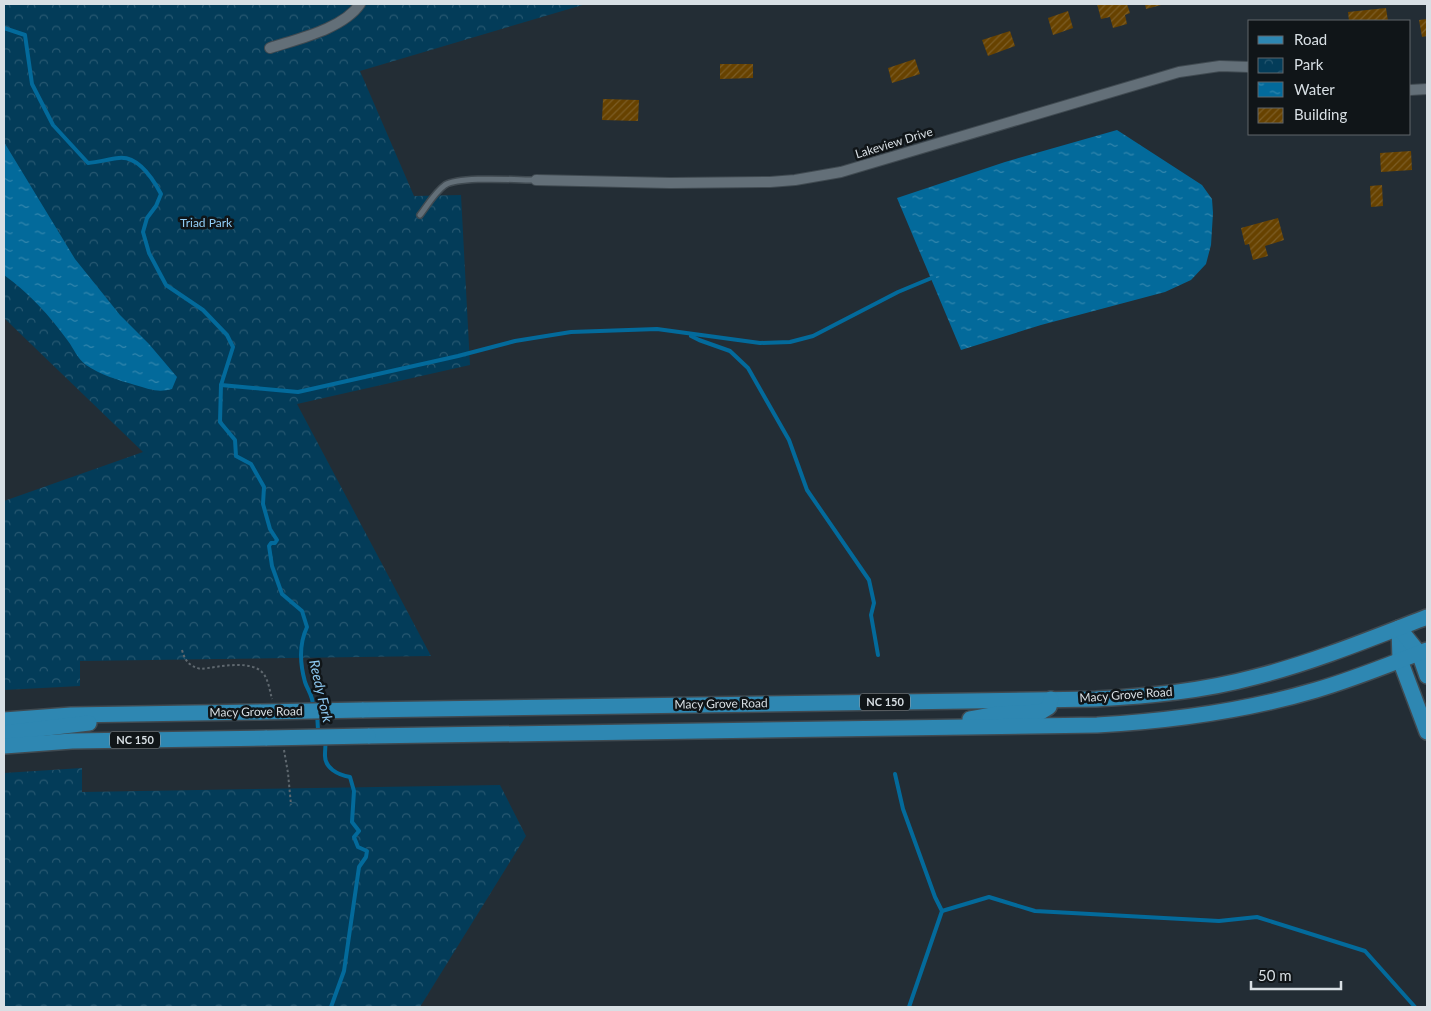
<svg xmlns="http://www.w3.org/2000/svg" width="1431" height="1011" font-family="Lato,sans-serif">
  <defs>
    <pattern id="park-crowns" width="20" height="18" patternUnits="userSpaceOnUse" patternTransform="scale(1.25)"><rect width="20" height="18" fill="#033c59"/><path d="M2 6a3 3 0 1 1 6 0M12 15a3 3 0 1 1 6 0" fill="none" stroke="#275871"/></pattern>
    <pattern id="water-ripples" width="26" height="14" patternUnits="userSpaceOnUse" patternTransform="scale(1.25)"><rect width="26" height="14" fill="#036a9b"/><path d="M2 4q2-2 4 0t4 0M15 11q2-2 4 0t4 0" fill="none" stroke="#3386ad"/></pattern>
    <pattern id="building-hatch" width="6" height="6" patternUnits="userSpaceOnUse" patternTransform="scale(1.25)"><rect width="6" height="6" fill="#674200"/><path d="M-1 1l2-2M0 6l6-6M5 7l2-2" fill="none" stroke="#7c5d25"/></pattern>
  </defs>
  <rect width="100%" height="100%" fill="#232d35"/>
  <!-- park -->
  <g fill="url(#park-crowns)">
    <polygon points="4,4 586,4 360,71 414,196 461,195 470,365 297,404 431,656 80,661 80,686 4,690 4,501 143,452 4,318"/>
    <polygon points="82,768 82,792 500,785 526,836 420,1007 4,1007 4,773"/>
  </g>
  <!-- water -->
  <g fill="url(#water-ripples)">
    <polygon points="1117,130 1202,185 1212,199 1213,213 1211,245 1206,264 1191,280 1165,292 1041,325 961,350 897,198 1005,162"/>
    <path d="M 4,142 L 75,259 L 120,315 L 149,344 L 177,377 L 172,389 C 158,393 149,389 135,385 C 118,380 101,375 86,365 C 77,358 74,349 68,341 C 50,316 28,292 4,275 Z"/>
  </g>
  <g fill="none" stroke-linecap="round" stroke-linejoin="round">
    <!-- stream -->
    <g stroke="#036a9b" stroke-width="4">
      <path d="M 4,28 L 25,35 L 32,84 L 53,125 L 88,163 C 99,162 109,159 119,158 C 138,156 153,179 161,194 L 156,206 L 147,218 L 143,232 L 149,253 L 166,285 L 203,310 L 227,335 L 233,347 L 221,385 L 220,422 L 235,440 L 236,456 L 251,464 L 264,487 L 263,504 L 270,529 L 277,540 L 275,543 L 271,543 L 269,546 L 272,566 L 282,594 L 302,611 L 307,627 C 299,644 300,664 305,682 C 308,691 314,697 313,708"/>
      <polyline points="691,336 699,340 730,351 748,368 789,440 807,490 869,580 874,603 871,615 878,655"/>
      <polyline points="221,385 298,392 458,356 515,341 571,332 657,329 760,343 790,342 813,336 898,292 934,277"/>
      <polyline points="317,713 318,730 320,733"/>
      <path d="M 325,741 C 326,746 325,748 325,754 C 324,768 338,775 350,777 L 354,791 L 352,822 L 359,831 L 354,837 L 358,847 L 367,851 L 366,857 L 359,867 L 344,971 L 331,1007"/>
      <polyline points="895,774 903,809 935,897 942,911 909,1007"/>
      <polyline points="942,911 989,897 1035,911 1219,921 1257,917 1365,951 1415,1007"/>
    </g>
  </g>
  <!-- building -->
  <g fill="url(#building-hatch)">
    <polygon points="1097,4 1127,4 1130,13 1125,15 1127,24 1113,28 1110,17 1101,19"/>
    <polygon points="1145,4 1165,4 1146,9"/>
    <polygon points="1386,8 1388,21 1349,21 1348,12"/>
    <polygon points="1068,11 1073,28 1053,35 1048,18"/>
    <polygon points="1427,19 1427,36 1422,37 1419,20"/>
    <polygon points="1010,31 1015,46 988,56 982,40"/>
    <polygon points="915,59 920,74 892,83 888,68"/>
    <polygon points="720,64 753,64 753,78 720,79"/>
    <polygon points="603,99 639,100 638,121 602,120"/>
    <polygon points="1411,151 1412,170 1381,172 1380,153"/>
    <polygon points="1382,185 1383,206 1371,207 1370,186"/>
    <polygon points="1278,218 1284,240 1265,246 1268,256 1253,260 1249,244 1245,245 1241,228"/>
  </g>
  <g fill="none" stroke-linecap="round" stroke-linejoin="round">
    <defs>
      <path id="service" d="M 420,215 C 427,206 435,192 445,185 C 460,176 516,180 536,180"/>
      <g id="minor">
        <path d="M 270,48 C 297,39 343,29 360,4"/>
        <polyline points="1410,90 1427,89"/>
        <polyline points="536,180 670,183 770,182 795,180 841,172 1179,72 1220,66 1250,67"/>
      </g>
      <g id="primary">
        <polyline points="1399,628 1400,660 1427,732"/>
        <polyline points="1399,628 1419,653 1427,676"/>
        <path d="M 362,710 L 1096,699 C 1150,696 1203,691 1255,677 C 1314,662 1370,639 1427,617"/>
        <polyline points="970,719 998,714 1041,712 1049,707 1051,699"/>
        <polyline points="4,720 71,715 261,712"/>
        <polyline points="4,733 89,723"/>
        <path d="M 368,736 L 1097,725 C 1171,721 1245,711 1316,690 C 1354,679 1390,664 1427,650"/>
        <polyline points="4,746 72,741 267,738"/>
      </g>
    </defs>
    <!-- service casing -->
    <use href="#service" stroke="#404a51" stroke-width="8"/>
    <!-- minor casing -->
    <use href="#minor" stroke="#404a51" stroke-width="12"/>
    <!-- primary casing -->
    <use href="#primary" stroke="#404a51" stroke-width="18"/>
    <!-- path -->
    <g stroke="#5f686f" stroke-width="2" stroke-dasharray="2.5 2.5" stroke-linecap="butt">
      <path d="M 182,650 C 185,661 189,666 201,669 C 218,667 255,658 265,676 C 269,683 270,692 272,699"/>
      <polyline points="284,750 288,773 291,805"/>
    </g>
    <!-- service -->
    <use href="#service" stroke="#636f78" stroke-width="5"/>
    <!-- minor -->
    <use href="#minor" stroke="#636f78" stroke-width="10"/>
    <!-- primary -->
    <use href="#primary" stroke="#2e87b2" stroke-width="15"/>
    <defs>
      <g id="primary-bridge">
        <polyline points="261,712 362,710"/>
        <polyline points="267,738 368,736"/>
      </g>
    </defs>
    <!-- primary-bridge casing -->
    <use href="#primary-bridge" stroke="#404a51" stroke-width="18" stroke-linecap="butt"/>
    <!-- primary-bridge -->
    <use href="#primary-bridge" stroke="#2e87b2" stroke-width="15"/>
  </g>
  <g text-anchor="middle" stroke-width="5" stroke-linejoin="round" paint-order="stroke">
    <!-- shield labels -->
    <g fill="#101518" stroke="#9ca2a7" stroke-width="1">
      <rect x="860" y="693.5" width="50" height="17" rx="4"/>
      <rect x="110" y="731.5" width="50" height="17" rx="4"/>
    </g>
    <g font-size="11" font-weight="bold" fill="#d8dfe4">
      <text x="885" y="706">NC 150</text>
      <text x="135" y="744">NC 150</text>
    </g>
    <!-- street labels -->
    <g font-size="12" fill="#d8dfe4" stroke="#101518">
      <text transform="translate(894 143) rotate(-17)" y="4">Lakeview Drive</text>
      <text transform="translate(1126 695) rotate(-4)" y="4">Macy Grove Road</text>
      <text transform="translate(721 704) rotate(-1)" y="4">Macy Grove Road</text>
      <text transform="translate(256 712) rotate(-1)" y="4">Macy Grove Road</text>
    </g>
    <!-- park labels -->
    <g font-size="12" fill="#91cdf6" stroke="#101518">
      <text x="206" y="227">Triad Park</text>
    </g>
    <!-- water labels -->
    <g font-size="14" font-style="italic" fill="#8ecaf3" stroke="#101518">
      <text transform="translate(321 691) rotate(77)" y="5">Reedy Fork</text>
    </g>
  </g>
  <!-- border -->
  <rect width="1431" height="1011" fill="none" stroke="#d8dfe4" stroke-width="10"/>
  <!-- legend -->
  <rect x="1248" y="20" width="162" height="115" fill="#101518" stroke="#60666a"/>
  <rect x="1258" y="36" width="25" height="8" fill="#2e87b2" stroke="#60666a"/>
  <text x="1294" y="45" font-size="15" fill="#d8dfe4">Road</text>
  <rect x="1258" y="58" width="25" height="15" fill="url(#park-crowns)" stroke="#60666a"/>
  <text x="1294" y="70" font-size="15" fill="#d8dfe4">Park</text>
  <rect x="1258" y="82" width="25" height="15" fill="url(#water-ripples)" stroke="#60666a"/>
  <text x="1294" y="95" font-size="15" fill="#d8dfe4">Water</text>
  <rect x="1258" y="108" width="25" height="15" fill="url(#building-hatch)" stroke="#60666a"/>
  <text x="1294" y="120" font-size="15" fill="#d8dfe4">Building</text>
  <!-- scale -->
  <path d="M1251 981v8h90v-8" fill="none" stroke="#d8dfe4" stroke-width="2.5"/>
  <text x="1258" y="981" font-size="15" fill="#d8dfe4" stroke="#101518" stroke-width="4" paint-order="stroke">50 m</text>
</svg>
